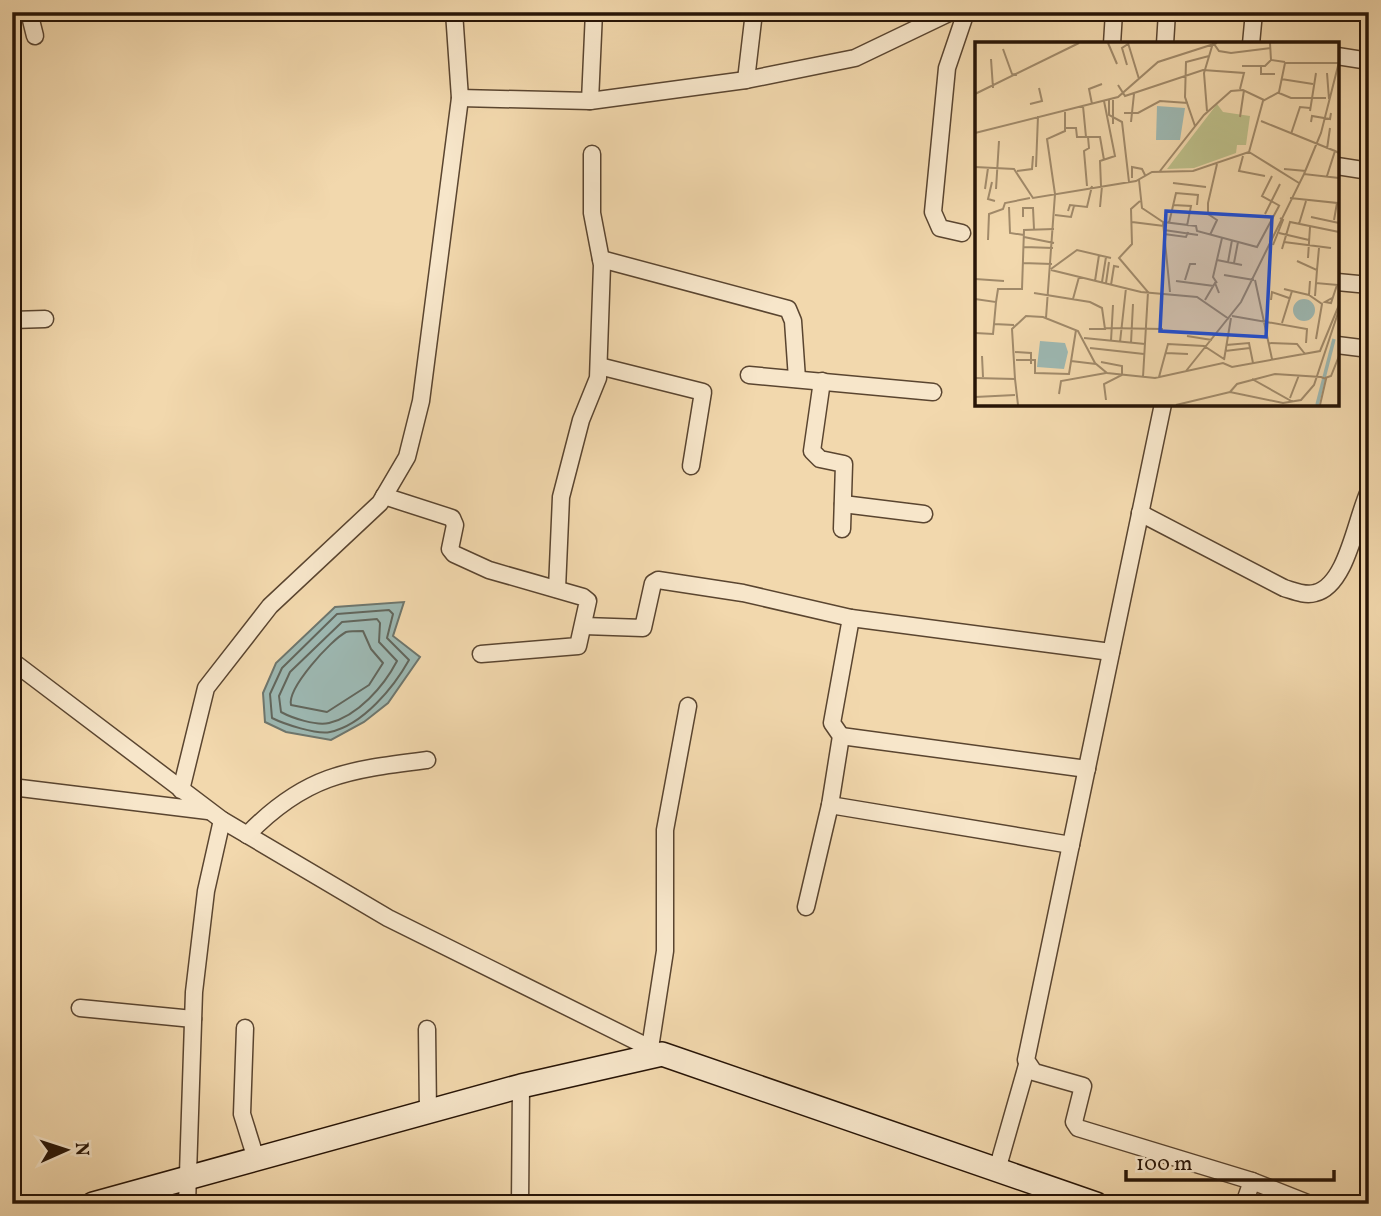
<svg xmlns="http://www.w3.org/2000/svg" width="1381" height="1216" font-family="Vollkorn,serif">
  <rect width="100%" height="100%" fill="#f2d8ad"/>
  <filter id="stains"><feTurbulence type="fractalNoise" baseFrequency=".00286" numOctaves="4"/><feColorMatrix values="0 0 0 0 .2 0 0 0 0 .09 0 0 0 0 .02 0 0 0 .5 -.17"/></filter>
  <radialGradient id="worn" r=".72"><stop offset=".6" stop-color="#630" stop-opacity="0"/><stop offset="1" stop-color="#630" stop-opacity=".3"/></radialGradient>
  <!-- water -->
  <polygon fill="#9db8b2" stroke="#6e766d" stroke-width="2" points="404,602 393,636 420,657 388,703 364,722 331,740 286,732 265,722 263,693 276,663 335,607"/>
  <g fill="none" stroke-linecap="round" stroke-linejoin="round">
    <!-- shore -->
    <g stroke="#62665c" stroke-width="2">
      <path d="M 389,610 L 393,614 L 387,638 L 409,660 C 394,687 363,725 330,732 C 317,735 284,724 272,718 L 270,694 L 282,668 L 337,614 Z"/>
      <path d="M 377,619 L 380,623 L 379,642 L 397,661 C 384,686 358,716 329,723 C 316,726 292,718 281,712 L 279,696 L 290,672 L 342,622 Z"/>
      <path d="M 363,631 L 371,649 L 383,663 L 369,685 L 327,712 L 291,705 C 287,688 331,640 346,632 C 351,631 359,631 363,631 Z"/>
    </g>
    <defs>
      <g id="street">
        <polyline points="29,12 35,36"/>
        <polyline points="1112,44 1114,12"/>
        <polyline points="1165,44 1167,12"/>
        <polyline points="1251,44 1254,12"/>
        <polyline points="1337,56 1369,61"/>
        <polyline points="746,80 754,12"/>
        <polyline points="460,98 590,101 746,80 855,58 951,12"/>
        <polyline points="590,101 594,12"/>
        <polyline points="1337,166 1369,171"/>
        <polyline points="962,233 940,228 933,212 947,68 966,12"/>
        <polyline points="601,259 788,309 793,321 797,379"/>
        <polyline points="1337,282 1369,285"/>
        <polyline points="12,320 45,319"/>
        <polyline points="1337,345 1369,349"/>
        <polyline points="599,366 703,392 691,466"/>
        <polyline points="749,375 933,392"/>
        <polyline points="822,381 812,451 820,459 844,464 842,529"/>
        <polyline points="1163,404 1026,1060 1034,1072 1083,1086 1074,1122 1078,1128 1252,1181 1310,1204"/>
        <polyline points="384,496 452,518 455,525 450,549 454,554 489,570 583,597 588,601 578,646 481,654"/>
        <polyline points="843,504 924,514"/>
        <path d="M 1140,513 L 1284,588 C 1294,591 1305,596 1315,593 C 1347,586 1356,518 1369,491"/>
        <polyline points="557,589 561,497 581,420 598,378 602,265 592,213 592,154"/>
        <polyline points="584,626 643,628 653,583 658,580 743,593 851,618 1111,652"/>
        <polyline points="12,661 222,820 388,918 662,1054"/>
        <polyline points="841,736 1087,769"/>
        <polyline points="12,787 208,811"/>
        <polyline points="181,790 206,688 270,606 380,503 407,457 421,401 460,98 454,12"/>
        <polyline points="830,805 1071,845"/>
        <path d="M 247,835 C 305,775 347,770 427,760"/>
        <polyline points="806,907 830,805 841,736 832,723 851,618"/>
        <polyline points="80,1008 193,1019"/>
        <polyline points="245,1028 242,1114 256,1159"/>
        <polyline points="427,1029 428,1113"/>
        <polyline points="650,1048 665,951 665,830 688,706"/>
        <polyline points="997,1170 1027,1065"/>
        <polyline points="187,1204 194,992 206,891 222,820"/>
        <polyline points="520,1204 521,1086"/>
        <polyline points="1244,1204 1252,1181"/>
      </g>
      <polyline id="secondary" points="93,1204 521,1086 662,1054 1096,1204"/>
    </defs>
    <!-- street casing -->
    <use href="#street" stroke="#5a4530" stroke-width="19"/>
    <!-- secondary casing -->
    <use href="#secondary" stroke="#271406" stroke-width="26"/>
    <!-- street -->
    <use href="#street" stroke="#f7e6ca" stroke-width="16"/>
    <!-- secondary -->
    <use href="#secondary" stroke="#f7e6ca" stroke-width="23"/>
  </g>
  <!-- overview -->
  <g transform="translate(975 42)">
    <rect width="364" height="364" fill="#f2d8ad"/>
    <path d="M 242,62 L 248,70 L 275,74 L 271,103 L 262,103 L 261,111 L 219,126 L 192,127 Z" fill="#bcbe89"/>
    <path d="M 182,64 L 210,66 L 205,98 L 181,98 ZM318 268a11 11 0 1 1 22 0a11 11 0 1 1-22 0ZM 65,299 L 90,301 L 93,310 L 89,327 L 62,325 Z" fill="#9db8b2"/>
    <path fill="none" stroke="#9db8b2" stroke-width="3.5" d="M 342,363 L 359,297"/>
    <path fill="none" stroke="#a18a6a" stroke-width="2" d="M 133,1 L 142,22M 153,1 L 164,37M 295,1 L 296,18 L 310,20M 239,2 L 244,9 L 256,11 L 296,6M 28,7 L 37,32 L 42,33M 16,17 L 18,46M 152,23 L 147,6 L 153,2M 267,24 L 290,24 L 296,18M 286,24 L 286,32 L 300,32M 352,31 L 354,57M 306,37 L 338,42M 143,43 L 150,54 L 228,28 L 269,31 L 265,47M 304,51 L 316,56 L 351,56M 0,52 L 104,1M 134,57 L 134,73 L 147,80 L 154,140M 55,62 L 67,59 L 64,46M 117,62 L 114,47 L 127,42M 108,64 L 111,95M 232,69 L 229,31 L 238,1M 335,69 L 341,31M 149,71 L 163,71 L 185,59 L 213,61M 265,75 L 269,48M 286,79 L 360,109M 156,80 L 159,52M 336,80 L 337,74 L 355,77 L 356,71M 138,82 L 138,56M 220,84 L 210,55 L 211,20 L 234,14M 90,86 L 101,86 L 102,95 L 125,95 L 129,118M 0,91 L 143,55 L 183,20 L 242,1M 316,92 L 325,65 L 335,66M 352,107 L 355,86M 274,110 L 324,141M 268,114 L 264,129 L 290,134M 0,125 L 39,127 L 58,156 L 161,139 L 177,130 L 218,129 L 274,110 L 288,59 L 304,50 L 310,21 L 364,21M 61,125 L 63,74M 309,127 L 331,129M 42,129 L 57,127 L 58,114M 185,129 L 229,73 L 256,49 L 268,48 L 289,58M 329,132 L 346,91 L 364,20M 297,134 L 287,154 L 305,164M 352,134 L 360,109 L 364,111M 157,136 L 157,125 L 167,127 L 170,133M 164,138 L 167,166 L 188,180 L 195,250M 17,140 L 13,157 L 20,159M 198,141 L 231,145M 112,144 L 109,109 L 114,106 L 113,95M 126,144 L 125,119 L 140,114 L 129,59M 10,147 L 13,126M 21,147 L 24,99M 315,156 L 362,161 L 359,178M 165,159 L 156,167 L 157,202 L 144,216 L 173,250 L 168,335M 198,163 L 216,164 L 212,184M 34,165 L 35,191 L 49,193M 125,165 L 127,144M 93,169 L 95,163 L 112,165 L 117,144M 290,172 L 305,142M 80,173 L 96,175 L 99,164M 48,175 L 48,166 L 58,166 L 59,187M 336,175 L 364,181M 157,180 L 189,184M 188,180 L 221,184 L 222,189 L 282,205 L 304,164M 194,181 L 201,151 L 223,153 L 222,163M 324,182 L 331,159M 189,188 L 223,193M 304,191 L 334,198M 189,192 L 211,195 L 213,190M 235,193 L 242,178 L 233,172 L 233,161 L 242,122M 49,195 L 79,201M 13,198 L 14,172 L 28,167 L 30,161 L 55,156M 309,200 L 356,206M 298,203 L 308,178 L 305,176M 49,205 L 78,206M 307,207 L 315,180 L 364,190M 333,216 L 335,185M 242,218 L 267,223M 322,219 L 342,228 L 341,241M 253,220 L 257,198M 47,221 L 77,222M 259,221 L 263,200M 76,227 L 102,208 L 136,216M 76,228 L 166,250 L 222,255 L 254,277M 342,228 L 344,206M 249,233 L 279,238M 0,237 L 29,239M 210,238 L 215,222 L 221,222M 280,238 L 297,317M 120,239 L 124,213M 201,239 L 239,244M 127,240 L 131,215M 131,241 L 134,220M 242,241 L 238,235 L 247,196M 136,243 L 139,224 L 144,225M 317,249 L 334,253 L 335,239M 59,251 L 115,260 L 127,266 L 130,287 L 114,287M 334,253 L 347,262 L 341,297M 340,254 L 341,241 L 363,243M 357,256 L 350,260 L 356,261 L 362,243M 0,257 L 21,260 L 19,282 L 39,283M 98,257 L 104,235M 230,258 L 240,241 L 244,251M 296,258 L 297,250 L 314,256M 21,260 L 23,247 L 47,247 L 49,188 L 79,187M 257,274 L 332,287 L 331,301M 71,276 L 80,152 L 72,97 L 90,89 L 90,68M 307,281 L 317,249 L 309,247M 130,286 L 188,287M 0,291 L 18,292 L 19,282M 212,294 L 237,298M 109,296 L 170,302M 136,299 L 138,263M 145,300 L 151,246M 156,301 L 158,262M 293,301 L 322,302 L 330,312M 251,303 L 274,301 L 278,321M 115,306 L 169,312M 250,309 L 275,306M 40,310 L 56,311 L 56,322M 191,311 L 213,312M 7,314 L 8,335M 41,318 L 60,318 L 60,331 L 94,332 L 101,288M 249,318 L 256,276M 96,319 L 121,322M 126,320 L 147,324 L 147,333 L 129,342 L 131,358M 211,329 L 266,260 L 329,132 L 364,136M 184,335 L 193,302 L 229,304 L 249,317M 0,336 L 40,337 L 43,363M 350,336 L 356,334 L 364,314M 40,337 L 37,287 L 51,274 L 68,275 L 103,289 L 120,321 L 132,331 L 180,336 L 248,321 L 257,325 L 345,309 L 364,263M 277,337 L 318,360M 255,350 L 262,342 L 300,332 L 346,335 L 351,337 L 345,363M 84,352 L 86,339 L 131,331M 0,355 L 40,353M 315,356 L 324,333M 201,363 L 255,350 L 308,361 L 326,358 L 339,343 L 364,268"/>
    <path fill="#1d4ed8" fill-opacity="0.15" stroke="#1d4ed8" stroke-width="3.5" d="M 191,169 L 297,175 L 291,295 L 185,289 Z"/>
    <rect width="364" height="364" fill="none" stroke="#271406" stroke-width="3.5"/>
  </g>
  <!-- margin -->
  <rect width="1381" height="1216" fill="none" stroke="#f2d8ad" stroke-width="42"/>
  <rect x="14" y="14" width="1353" height="1188" fill="none" stroke="#271406" stroke-width="3.5"/>
  <rect x="21" y="21" width="1339" height="1174" fill="none" stroke="#271406" stroke-width="2"/>
  <!-- north arrow -->
  <g transform="translate(66 1150) rotate(87)" stroke="#f7e6ca" stroke-width="5" paint-order="stroke">
  <path d="M0-5L12 26L0 18L-12 26Z" fill="#271406"/>
  <text y="-10" font-size="19" font-weight="bold" text-anchor="middle" fill="#271406">N</text>
  </g>
  <!-- scale -->
  <path d="M1126 1170v10h208v-10" fill="none" stroke="#271406" stroke-width="3.5"/>
  <text x="1136" y="1170" font-size="21" fill="#271406" stroke="#f7e6ca" stroke-width="5" paint-order="stroke">100 m</text>
  <rect width="100%" height="100%" filter="url(#stains)"/>
  <rect width="100%" height="100%" fill="url(#worn)"/>
</svg>
